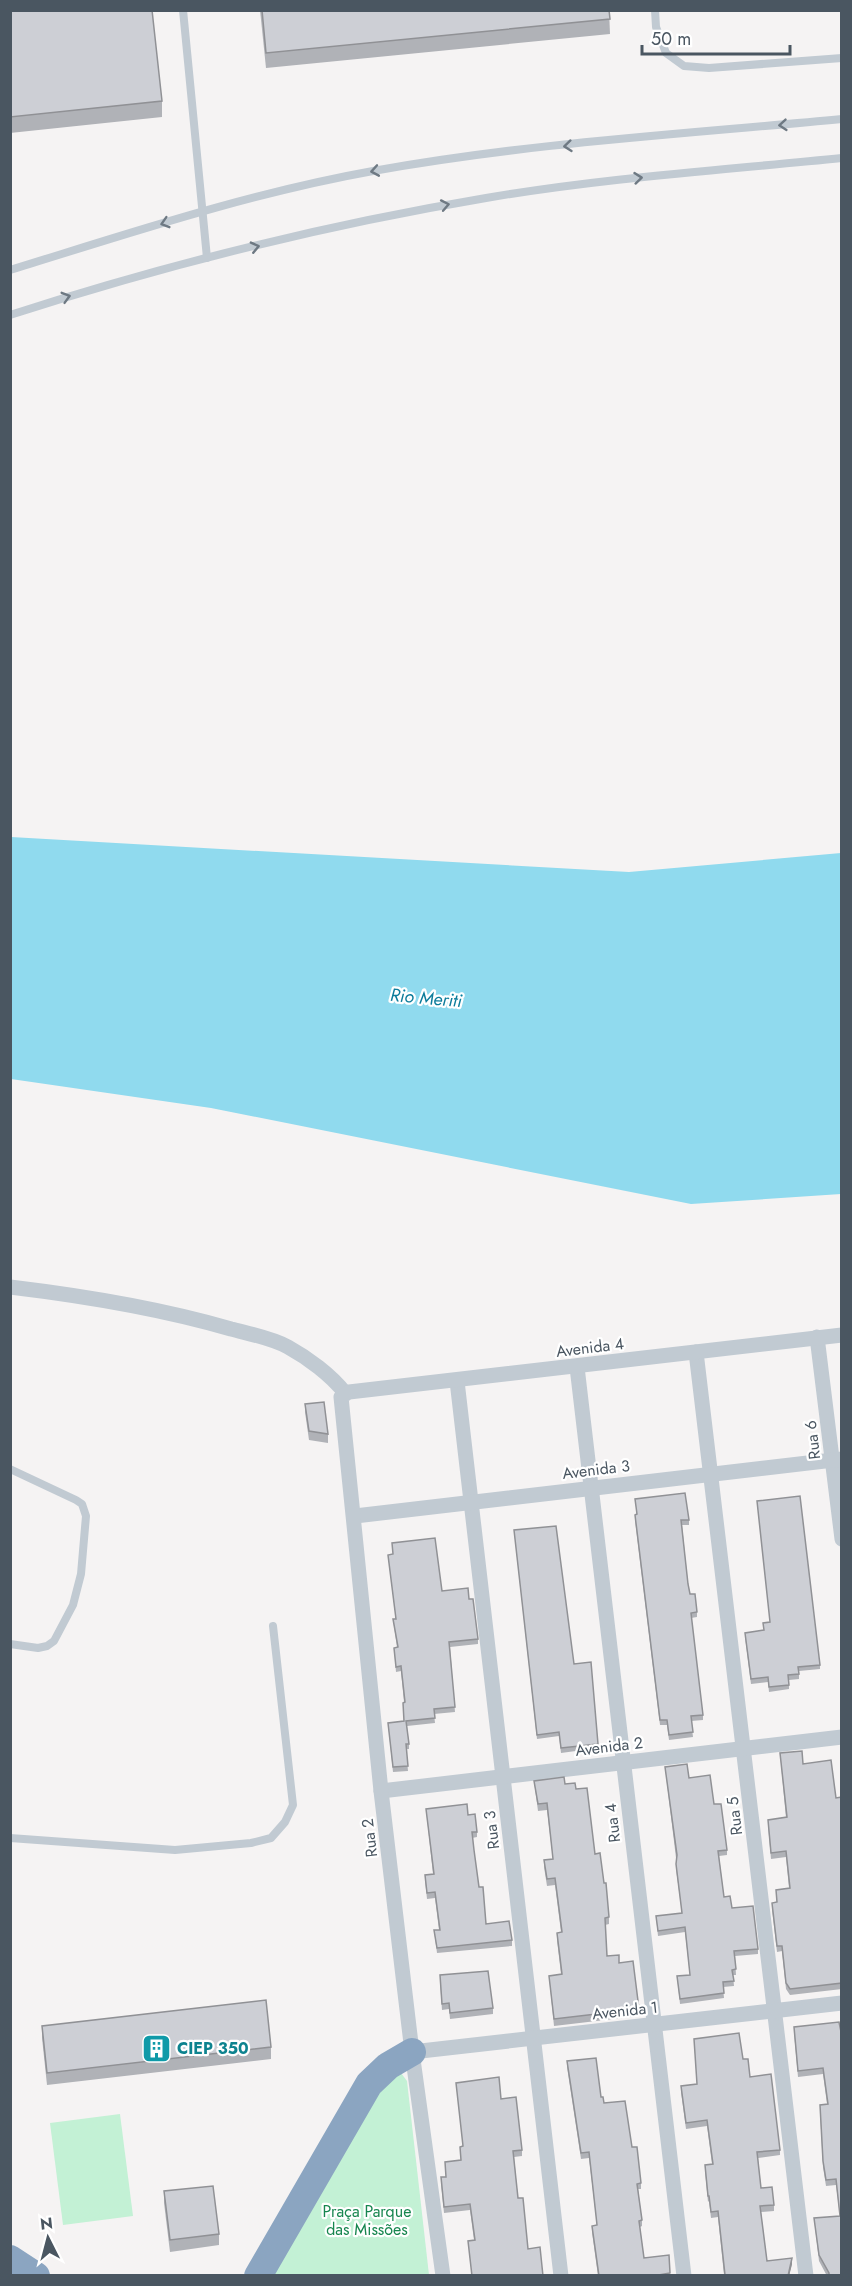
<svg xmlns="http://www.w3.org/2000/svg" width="852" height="2286" font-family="Jost,sans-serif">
  <rect width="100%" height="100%" fill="#f5f3f3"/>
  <!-- green -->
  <g fill="#c3f1d5">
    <polygon points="401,2073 407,2081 429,2275 271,2276 377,2093"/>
    <polygon points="120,2114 133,2216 63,2225 50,2123"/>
  </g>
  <!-- water -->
  <polygon fill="#90daee" points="11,837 629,872 841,853 841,1194 691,1204 211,1108 11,1079"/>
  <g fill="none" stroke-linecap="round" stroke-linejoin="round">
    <!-- lane -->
    <g stroke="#c1cad2" stroke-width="8">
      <polyline points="183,10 207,258"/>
      <polyline points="655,10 656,27 666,53 684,66 709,68 842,58"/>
      <path d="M 10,270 C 130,233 250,193 373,171 C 528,143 685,134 842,119"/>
      <path d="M 10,315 C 165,265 325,225 486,198 C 603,178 723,170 842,158"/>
      <polyline points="10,1469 76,1500 82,1504 86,1516 81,1574 73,1605 54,1641 47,1646 38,1648 10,1644"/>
      <polyline points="10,1838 175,1850 251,1843 271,1838 285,1822 293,1805 273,1626"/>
    </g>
    <!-- street -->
    <g stroke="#c1cad2" stroke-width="15">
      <path d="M 10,1287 C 85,1296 159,1308 231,1329 C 250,1334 272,1338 288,1347 C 308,1358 331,1375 345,1393"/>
      <polyline points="817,1337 842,1539"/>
      <polyline points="696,1352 806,2276"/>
      <polyline points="577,1367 684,2276"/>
      <polyline points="457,1381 561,2276"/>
      <polyline points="355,1516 842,1459"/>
      <polyline points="381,1791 842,1737"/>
      <polyline points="412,2052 842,2003"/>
      <polyline points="443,2276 412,2052 381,1791 341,1397 349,1392 842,1335"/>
    </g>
    <!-- highway -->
    <g stroke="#8ba5c1" stroke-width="28">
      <polyline points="10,2259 36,2276"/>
      <polyline points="258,2276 369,2084 388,2066 412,2052"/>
    </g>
  </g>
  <!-- wall -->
  <g fill="#b0b2b7">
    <polygon points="10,10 162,101 162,117 10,133"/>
    <polygon points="260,10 609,10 610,34 266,68"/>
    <polygon points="305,1404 328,1434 328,1443 309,1440 305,1412"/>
    <polygon points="635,1499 689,1520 689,1525 682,1525 688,1584 690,1594 697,1612 697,1617 691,1618 703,1715 703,1720 691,1721 693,1737 669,1740 667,1725 660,1725 635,1520 635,1515 637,1515"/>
    <polygon points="757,1501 820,1665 820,1669 799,1671 799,1679 789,1680 789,1689 769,1692 768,1682 751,1684 745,1637 745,1633 764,1630 763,1623 770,1622"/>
    <polygon points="514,1530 598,1744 598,1748 561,1753 559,1736 537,1739"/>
    <polygon points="388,1555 442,1591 469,1599 478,1639 478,1644 450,1647 455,1712 434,1714 435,1723 407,1726 409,1744 409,1749 406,1749 408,1771 393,1772 388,1723 404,1721 403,1703 404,1702 401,1671 396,1672 394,1648 397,1647 393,1619 396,1619"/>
    <polygon points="780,1753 803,1764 836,1798 842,1797 842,1989 790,1995 786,1989 782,1951 777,1952 772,1909 772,1903 777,1903 776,1890 789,1888 786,1857 771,1859 768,1825 768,1820 786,1818"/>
    <polygon points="665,1767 689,1778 714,1804 727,1850 727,1855 719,1856 724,1897 758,1949 758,1954 735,1956 736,1975 733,1975 734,1986 723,1987 724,1998 680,2004 677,1976 690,1975 685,1932 658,1936 656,1916 682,1913 676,1869 676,1858"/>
    <polygon points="534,1781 565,1784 576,1789 595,1854 609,1917 609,1924 605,1925 607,1956 619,1963 639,2009 639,2016 554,2026 549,1976 561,1974 557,1940 557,1933 561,1932 555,1885 547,1886 544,1867 544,1860 553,1859 547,1810 538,1811"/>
    <polygon points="426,1809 468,1815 477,1832 477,1837 472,1838 479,1887 486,1924 512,1940 512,1946 437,1953 434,1930 439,1930 435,1898 427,1899 425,1880 425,1875 433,1874"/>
    <polygon points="440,1981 493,2008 493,2014 450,2019 449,2009 442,2010"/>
    <polygon points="839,2022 842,2276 827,2276 819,2261 814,2218 840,2216 836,2185 826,2186 823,2167 820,2111 827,2104 823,2074 798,2077 794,2033"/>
    <polygon points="42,2026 271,2047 271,2059 47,2085 42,2038"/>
    <polygon points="694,2039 743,2059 780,2150 780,2155 758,2158 761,2188 774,2205 774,2211 761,2212 767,2261 792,2264 789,2276 720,2276 724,2275 718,2217 711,2218 709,2201 708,2202 705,2171 705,2165 712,2164 707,2126 686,2129 681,2092 681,2086 697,2084"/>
    <polygon points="567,2061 601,2097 604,2103 632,2147 641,2183 641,2189 638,2189 642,2220 642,2226 640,2227 644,2258 669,2255 670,2276 598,2276 592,2232 592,2226 597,2225 589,2158 581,2159 567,2067"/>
    <polygon points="456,2083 501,2099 522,2150 522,2156 514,2157 518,2198 528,2249 543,2276 472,2276 468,2241 474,2240 470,2210 444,2213 441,2183 441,2177 446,2177 445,2162 461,2161 460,2147 463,2146"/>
    <polygon points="164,2191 219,2234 219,2245 170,2252 164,2203"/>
  </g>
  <!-- shaded-wall -->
  <polygon fill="#909195" points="792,2258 792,2264 789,2276 788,2276"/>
  <!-- building -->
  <g fill="#cdcfd5" stroke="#909195" stroke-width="1.5">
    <polygon points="10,10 152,10 162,101 10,117"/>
    <polygon points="262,10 609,10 610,19 266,53"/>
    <polygon points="324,1402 328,1434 309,1431 305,1404"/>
    <polygon points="685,1493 689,1520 681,1520 688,1584 690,1594 695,1594 697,1612 691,1613 703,1715 691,1716 693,1732 669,1735 667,1720 660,1720 635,1515 637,1514 635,1499"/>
    <polygon points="800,1496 820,1665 798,1667 799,1674 788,1675 789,1685 769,1687 768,1677 751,1679 745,1633 764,1630 763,1623 770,1622 757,1501"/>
    <polygon points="556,1526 574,1664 591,1662 598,1744 561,1748 559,1732 537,1735 514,1530"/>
    <polygon points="435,1538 442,1591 468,1588 469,1599 473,1599 478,1639 449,1642 455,1707 434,1709 435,1718 406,1721 409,1744 406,1744 408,1766 393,1767 388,1723 404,1721 403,1703 405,1702 401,1666 396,1667 394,1648 398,1647 393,1619 396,1619 388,1555 393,1554 392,1543"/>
    <polygon points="802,1751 803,1764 831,1760 836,1798 842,1797 842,1983 790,1989 786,1983 782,1946 777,1946 772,1903 777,1902 776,1890 790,1888 786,1851 771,1853 768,1820 787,1817 780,1753"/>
    <polygon points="687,1764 689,1778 710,1775 714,1804 721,1804 727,1850 718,1851 724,1897 730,1896 732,1908 753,1906 758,1949 734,1951 736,1969 732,1970 734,1981 723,1982 724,1993 680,1999 677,1976 690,1975 685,1927 658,1931 656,1916 682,1913 676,1864 677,1855 665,1767"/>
    <polygon points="564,1777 565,1784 575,1783 576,1789 587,1788 595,1854 600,1853 604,1883 606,1883 609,1917 605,1918 607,1956 619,1955 619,1963 633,1961 639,2009 554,2019 549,1976 562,1974 557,1933 562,1932 555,1878 547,1879 544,1860 553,1859 547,1803 538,1804 534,1781"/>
    <polygon points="467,1804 468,1815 475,1814 477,1832 472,1832 474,1850 479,1887 483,1887 486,1924 509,1921 512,1940 437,1948 434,1930 440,1930 435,1892 427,1893 425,1875 434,1874 426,1809"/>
    <polygon points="488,1971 493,2008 450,2013 449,2003 442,2004 440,1975"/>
    <polygon points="266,2000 271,2047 47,2073 42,2026"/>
    <polygon points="839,2022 842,2037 842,2276 829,2276 829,2273 819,2255 814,2218 840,2216 836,2179 826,2180 823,2161 820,2105 828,2104 823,2068 798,2071 794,2027"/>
    <polygon points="739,2033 743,2059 748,2059 750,2077 771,2074 780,2150 757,2152 761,2188 772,2187 774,2205 760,2206 767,2261 792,2258 788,2276 720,2276 725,2275 718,2211 711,2212 709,2196 708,2196 705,2165 713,2164 707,2120 686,2123 681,2086 697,2084 694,2039"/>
    <polygon points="596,2058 601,2097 603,2097 604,2103 625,2101 632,2147 637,2147 641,2183 637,2184 642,2220 639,2221 644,2258 669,2255 670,2273 653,2276 599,2276 592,2226 597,2225 589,2152 581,2153 567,2061"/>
    <polygon points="499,2077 501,2099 516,2097 522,2150 513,2151 518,2198 523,2198 528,2249 540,2247 543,2276 472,2276 468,2241 475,2240 470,2204 444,2207 441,2177 446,2177 445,2162 461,2160 460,2147 463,2146 456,2083"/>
    <polygon points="213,2186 219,2234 170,2240 164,2191"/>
  </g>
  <!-- one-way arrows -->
  <defs><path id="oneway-chevron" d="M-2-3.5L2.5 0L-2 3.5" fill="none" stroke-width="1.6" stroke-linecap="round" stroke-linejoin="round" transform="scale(1.5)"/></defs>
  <g stroke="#6e7983">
    <use href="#oneway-chevron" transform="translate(783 125) rotate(175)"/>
    <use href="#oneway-chevron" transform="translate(568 146) rotate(174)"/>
    <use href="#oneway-chevron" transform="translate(375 171) rotate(170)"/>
    <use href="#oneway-chevron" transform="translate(638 178) rotate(-6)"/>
    <use href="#oneway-chevron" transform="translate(445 205) rotate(-11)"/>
    <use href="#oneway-chevron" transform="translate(165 223) rotate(163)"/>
    <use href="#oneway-chevron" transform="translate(255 247) rotate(-13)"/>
    <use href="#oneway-chevron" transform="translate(66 297) rotate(-16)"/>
  </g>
  <!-- icons -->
  <defs>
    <symbol id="building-square" viewBox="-11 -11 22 22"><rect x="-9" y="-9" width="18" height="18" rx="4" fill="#0f9aa8" stroke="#fff"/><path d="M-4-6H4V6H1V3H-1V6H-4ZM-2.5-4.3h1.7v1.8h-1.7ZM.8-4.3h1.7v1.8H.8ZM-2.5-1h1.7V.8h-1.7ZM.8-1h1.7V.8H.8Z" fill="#fff"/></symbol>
  </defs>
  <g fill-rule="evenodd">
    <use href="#building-square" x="140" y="2032" width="33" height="33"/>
  </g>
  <g text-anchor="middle" stroke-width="4.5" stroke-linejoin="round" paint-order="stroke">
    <!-- street labels -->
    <g font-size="16" fill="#4a5661" stroke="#fff">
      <text transform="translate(590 1347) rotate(-7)" y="6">Avenida 4</text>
      <text transform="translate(812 1440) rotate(-97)" y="6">Rua 6</text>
      <text transform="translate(596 1469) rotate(-7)" y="6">Avenida 3</text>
      <text transform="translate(609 1746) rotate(-7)" y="6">Avenida 2</text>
      <text transform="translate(734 1816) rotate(-97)" y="6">Rua 5</text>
      <text transform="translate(612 1823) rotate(-97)" y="6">Rua 4</text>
      <text transform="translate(491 1830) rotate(-97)" y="6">Rua 3</text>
      <text transform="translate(369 1838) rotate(-97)" y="6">Rua 2</text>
      <text transform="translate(625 2010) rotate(-6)" y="6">Avenida 1</text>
    </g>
    <!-- culture labels -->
    <g font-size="16" font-weight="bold" fill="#0d838f" stroke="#fff" text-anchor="start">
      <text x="177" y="2054">CIEP 350</text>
    </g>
    <!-- park labels -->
    <g font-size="16" fill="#17864f" stroke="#fff">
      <text x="367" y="2217">Praça Parque<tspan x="367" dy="18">das Missões</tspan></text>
    </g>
    <!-- water labels -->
    <g font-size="18" font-style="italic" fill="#0c7c9b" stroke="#fff">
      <text transform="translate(426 998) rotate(5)" y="6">Rio Meriti</text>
    </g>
  </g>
  <!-- border -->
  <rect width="852" height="2286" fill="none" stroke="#4a5661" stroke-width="24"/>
  <!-- north arrow -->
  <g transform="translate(48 2238) rotate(354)" stroke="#ffffff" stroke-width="4.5" paint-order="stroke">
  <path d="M0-4.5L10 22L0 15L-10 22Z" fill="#4a5661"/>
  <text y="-9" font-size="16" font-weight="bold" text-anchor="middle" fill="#4a5661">N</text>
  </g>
  <!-- scale -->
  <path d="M642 45v9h148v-9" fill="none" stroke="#4a5661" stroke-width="3"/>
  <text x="651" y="45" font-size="18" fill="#4a5661" stroke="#ffffff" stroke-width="4.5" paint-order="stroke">50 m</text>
</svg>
